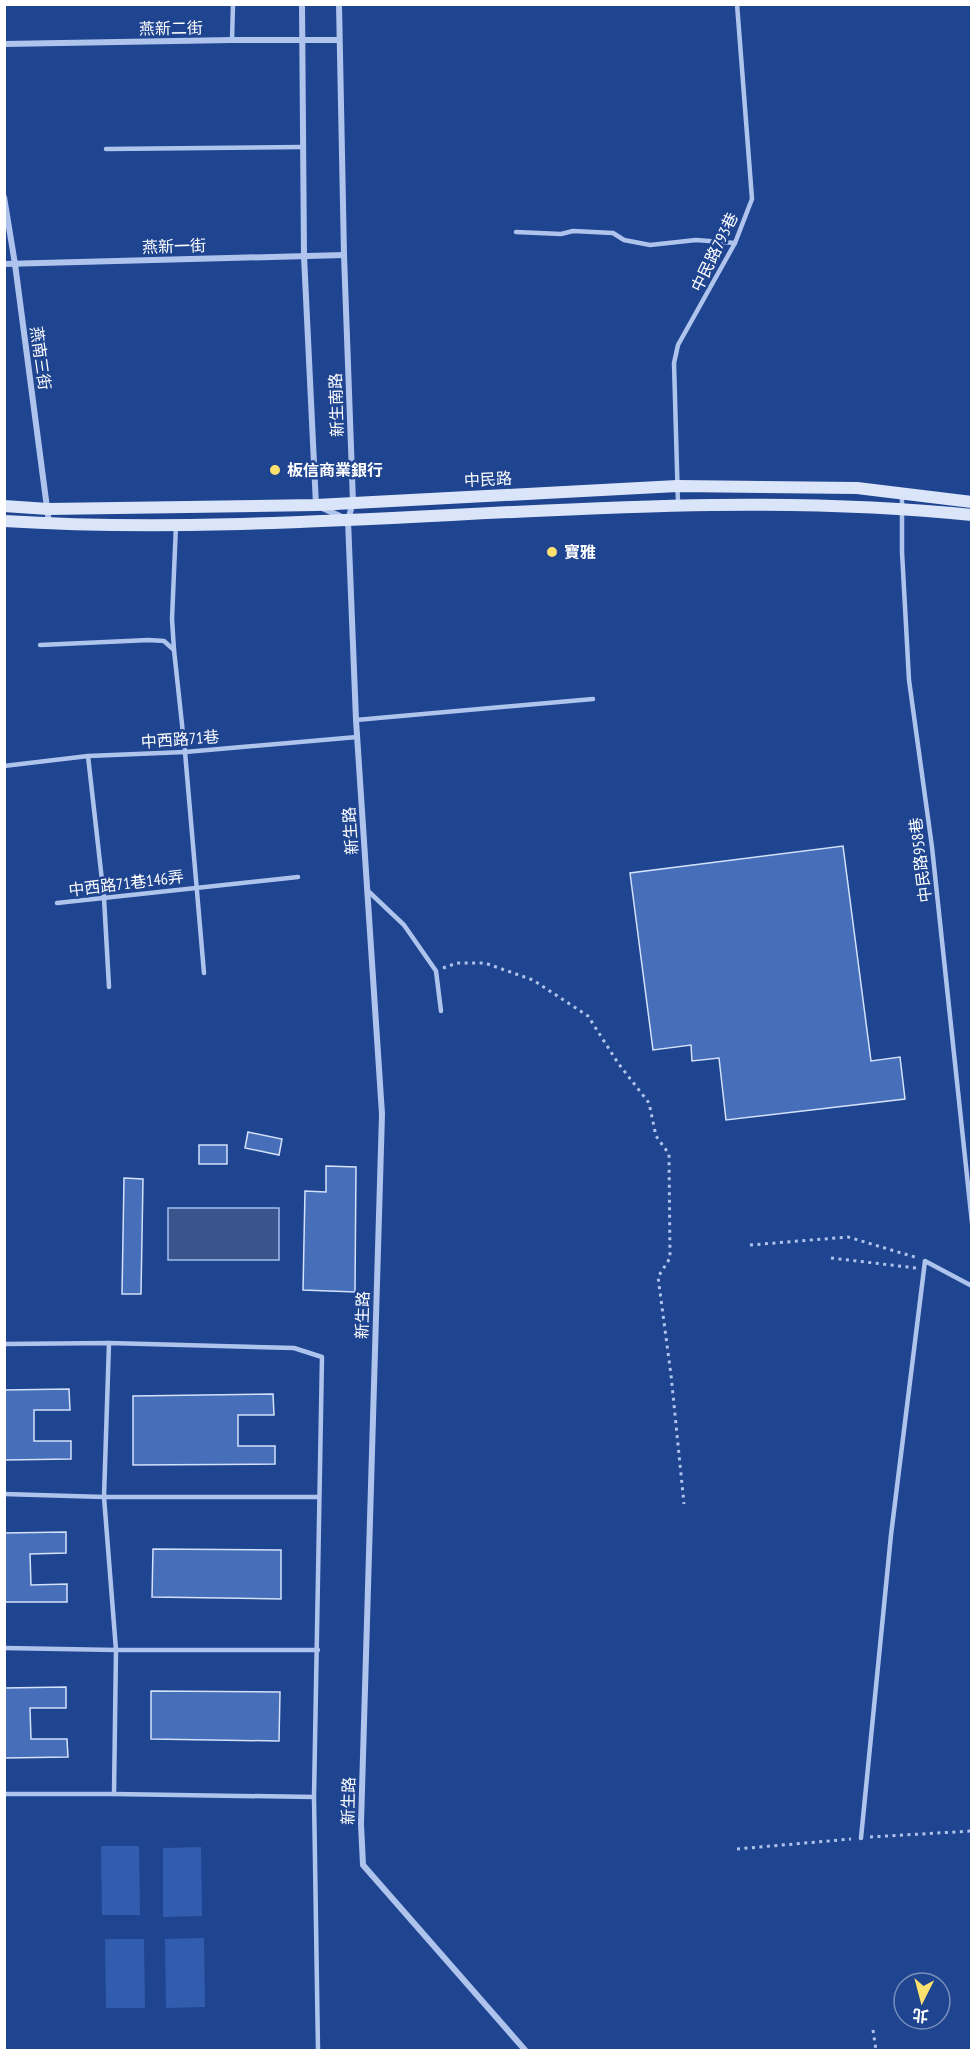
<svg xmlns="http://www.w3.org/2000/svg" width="976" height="2055" font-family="'PT Sans Narrow','Noto Sans TC',sans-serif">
  <rect width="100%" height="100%" fill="#1f4490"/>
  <!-- green -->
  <g fill="#325dae">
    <polygon points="101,1846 139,1846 140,1915 102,1915"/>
    <polygon points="201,1847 202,1916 163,1917 163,1848"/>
    <polygon points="204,1938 205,2007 166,2008 165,1939"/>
    <polygon points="105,1939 144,1939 145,2008 106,2008"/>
  </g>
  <!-- water -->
  <rect fill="#3a558c" stroke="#a2beef" stroke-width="1.5" x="168" y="1208" width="111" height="52"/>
  <!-- building -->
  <g fill="#476eb8" stroke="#d4e1fa" stroke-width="1.5">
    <polygon points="843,846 871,1061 900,1057 905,1099 726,1120 719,1058 692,1061 691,1045 653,1050 630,873"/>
    <polygon points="248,1132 282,1139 279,1155 245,1148"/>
    <rect x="199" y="1145" width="28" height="19"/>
    <polygon points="326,1166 356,1167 355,1292 303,1290 305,1191 326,1192"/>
    <polygon points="124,1178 143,1179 141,1294 122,1294"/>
    <polygon points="69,1389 70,1410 34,1410 34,1441 71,1441 71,1459 4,1460 4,1390"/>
    <polygon points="273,1394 274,1415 238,1415 238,1446 275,1446 275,1464 133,1465 133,1396"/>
    <polygon points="66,1532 66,1553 30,1554 31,1585 67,1584 67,1602 4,1602 4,1533"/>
    <polygon points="153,1549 281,1550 281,1599 152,1597"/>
    <polygon points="66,1687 66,1708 30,1708 31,1739 67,1739 68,1757 4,1758 4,1688"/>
    <polygon points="151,1691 280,1692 279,1741 151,1739"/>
  </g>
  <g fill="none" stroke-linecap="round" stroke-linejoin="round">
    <!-- path -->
    <g stroke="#afc4ed" stroke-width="3" stroke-dasharray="3 4.5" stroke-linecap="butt">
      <polyline points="443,968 457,963 485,963 533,980 588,1016 618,1063 649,1103 656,1136 669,1154 670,1258 658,1277 671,1375 684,1504"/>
      <polyline points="750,1245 848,1237 918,1258"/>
      <polyline points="831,1258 916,1268"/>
      <polyline points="870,1837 972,1831"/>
      <polyline points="737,1849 851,1839"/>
      <polyline points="873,2030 876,2050"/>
    </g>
    <!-- lane -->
    <g stroke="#afc4ed" stroke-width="4.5">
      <polyline points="232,40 233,4"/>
      <polyline points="106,149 303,147"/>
      <polyline points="516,232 561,234 573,231 613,233 624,240 650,245 696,240 735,243"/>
      <polyline points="902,494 902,552 909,680 932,847 972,1223"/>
      <polyline points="678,504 674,363 678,345 735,243 752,199 737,4"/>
      <polyline points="176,525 172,619 174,650 185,752 204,973"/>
      <polyline points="40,645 149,640 164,641 174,650"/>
      <polyline points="356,720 593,699"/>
      <polyline points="88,756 104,898 109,987"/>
      <polyline points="4,766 88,756 185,752 357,737"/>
      <polyline points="367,890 404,925 436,971 441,1011"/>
      <polyline points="57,903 298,877"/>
      <polyline points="109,1343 104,1497 116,1650 114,1794"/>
      <path d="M 4,1344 L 109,1343 L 294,1348 L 322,1357 C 318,1504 318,1650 314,1797 L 114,1794 L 4,1794"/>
      <polyline points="4,1494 104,1497 318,1497"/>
      <polyline points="4,1648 116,1650 318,1650"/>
      <polyline points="314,1797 318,2050"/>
      <polyline points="861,1838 891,1535 925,1261 972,1286"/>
    </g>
    <!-- street -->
    <g stroke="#afc4ed" stroke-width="6">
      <polyline points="302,4 304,256 316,505 342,517"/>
      <polyline points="339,4 344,255 353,502 348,520 356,720 382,1114 361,1824 363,1865 525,2050"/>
      <polyline points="4,44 232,40 339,40"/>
      <polyline points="4,197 15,264 49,523"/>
      <polyline points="4,264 344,255"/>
    </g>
    <!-- secondary -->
    <g stroke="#dbe5fa" stroke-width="12">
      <polyline points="4,506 48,509 316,505 677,486 857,488 972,502"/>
      <path d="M 4,521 C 327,541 650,482 972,515"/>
    </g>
  </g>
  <!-- markers -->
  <g fill="#fce16e" stroke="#1f4490" stroke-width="2">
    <circle cx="275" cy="470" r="6"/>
    <circle cx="552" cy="552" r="6"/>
  </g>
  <g text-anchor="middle" stroke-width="5" stroke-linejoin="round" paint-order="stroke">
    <!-- street labels -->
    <g font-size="16" fill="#fff" stroke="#1f4490">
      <text transform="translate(171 28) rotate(-1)" y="6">燕新二街</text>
      <text transform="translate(174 246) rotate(-2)" y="6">燕新一街</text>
      <text transform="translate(714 252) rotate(-64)" y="6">中民路793巷</text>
      <text transform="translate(41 358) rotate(82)" y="6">燕南三街</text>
      <text transform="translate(336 405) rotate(-92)" y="6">新生南路</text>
      <text transform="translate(488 479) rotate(-3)" y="6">中民路</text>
      <text transform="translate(180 739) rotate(-4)" y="6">中西路71巷</text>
      <text transform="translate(350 831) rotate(-94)" y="6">新生路</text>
      <text transform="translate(920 860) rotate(-97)" y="6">中民路958巷</text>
      <text transform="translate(126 883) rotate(-7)" y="6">中西路71巷146弄</text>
      <text transform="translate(362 1315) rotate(-88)" y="6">新生路</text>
      <text transform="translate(348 1801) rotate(-89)" y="6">新生路</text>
    </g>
    <!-- poi labels -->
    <g font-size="16" font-weight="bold" fill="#fff" stroke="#1f4490" text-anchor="start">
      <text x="287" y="476">板信商業銀行</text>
      <text x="564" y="558">寶雅</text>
    </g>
  </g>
  <!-- border -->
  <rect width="976" height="2055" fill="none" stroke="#ffffff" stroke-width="12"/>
  <!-- north arrow -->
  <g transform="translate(922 2001) rotate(186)"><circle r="28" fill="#1f4490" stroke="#798fbc" stroke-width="1.5"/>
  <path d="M0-4.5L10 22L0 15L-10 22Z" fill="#fce16e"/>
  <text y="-9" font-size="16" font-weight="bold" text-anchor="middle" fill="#ffffff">北</text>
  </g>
</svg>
